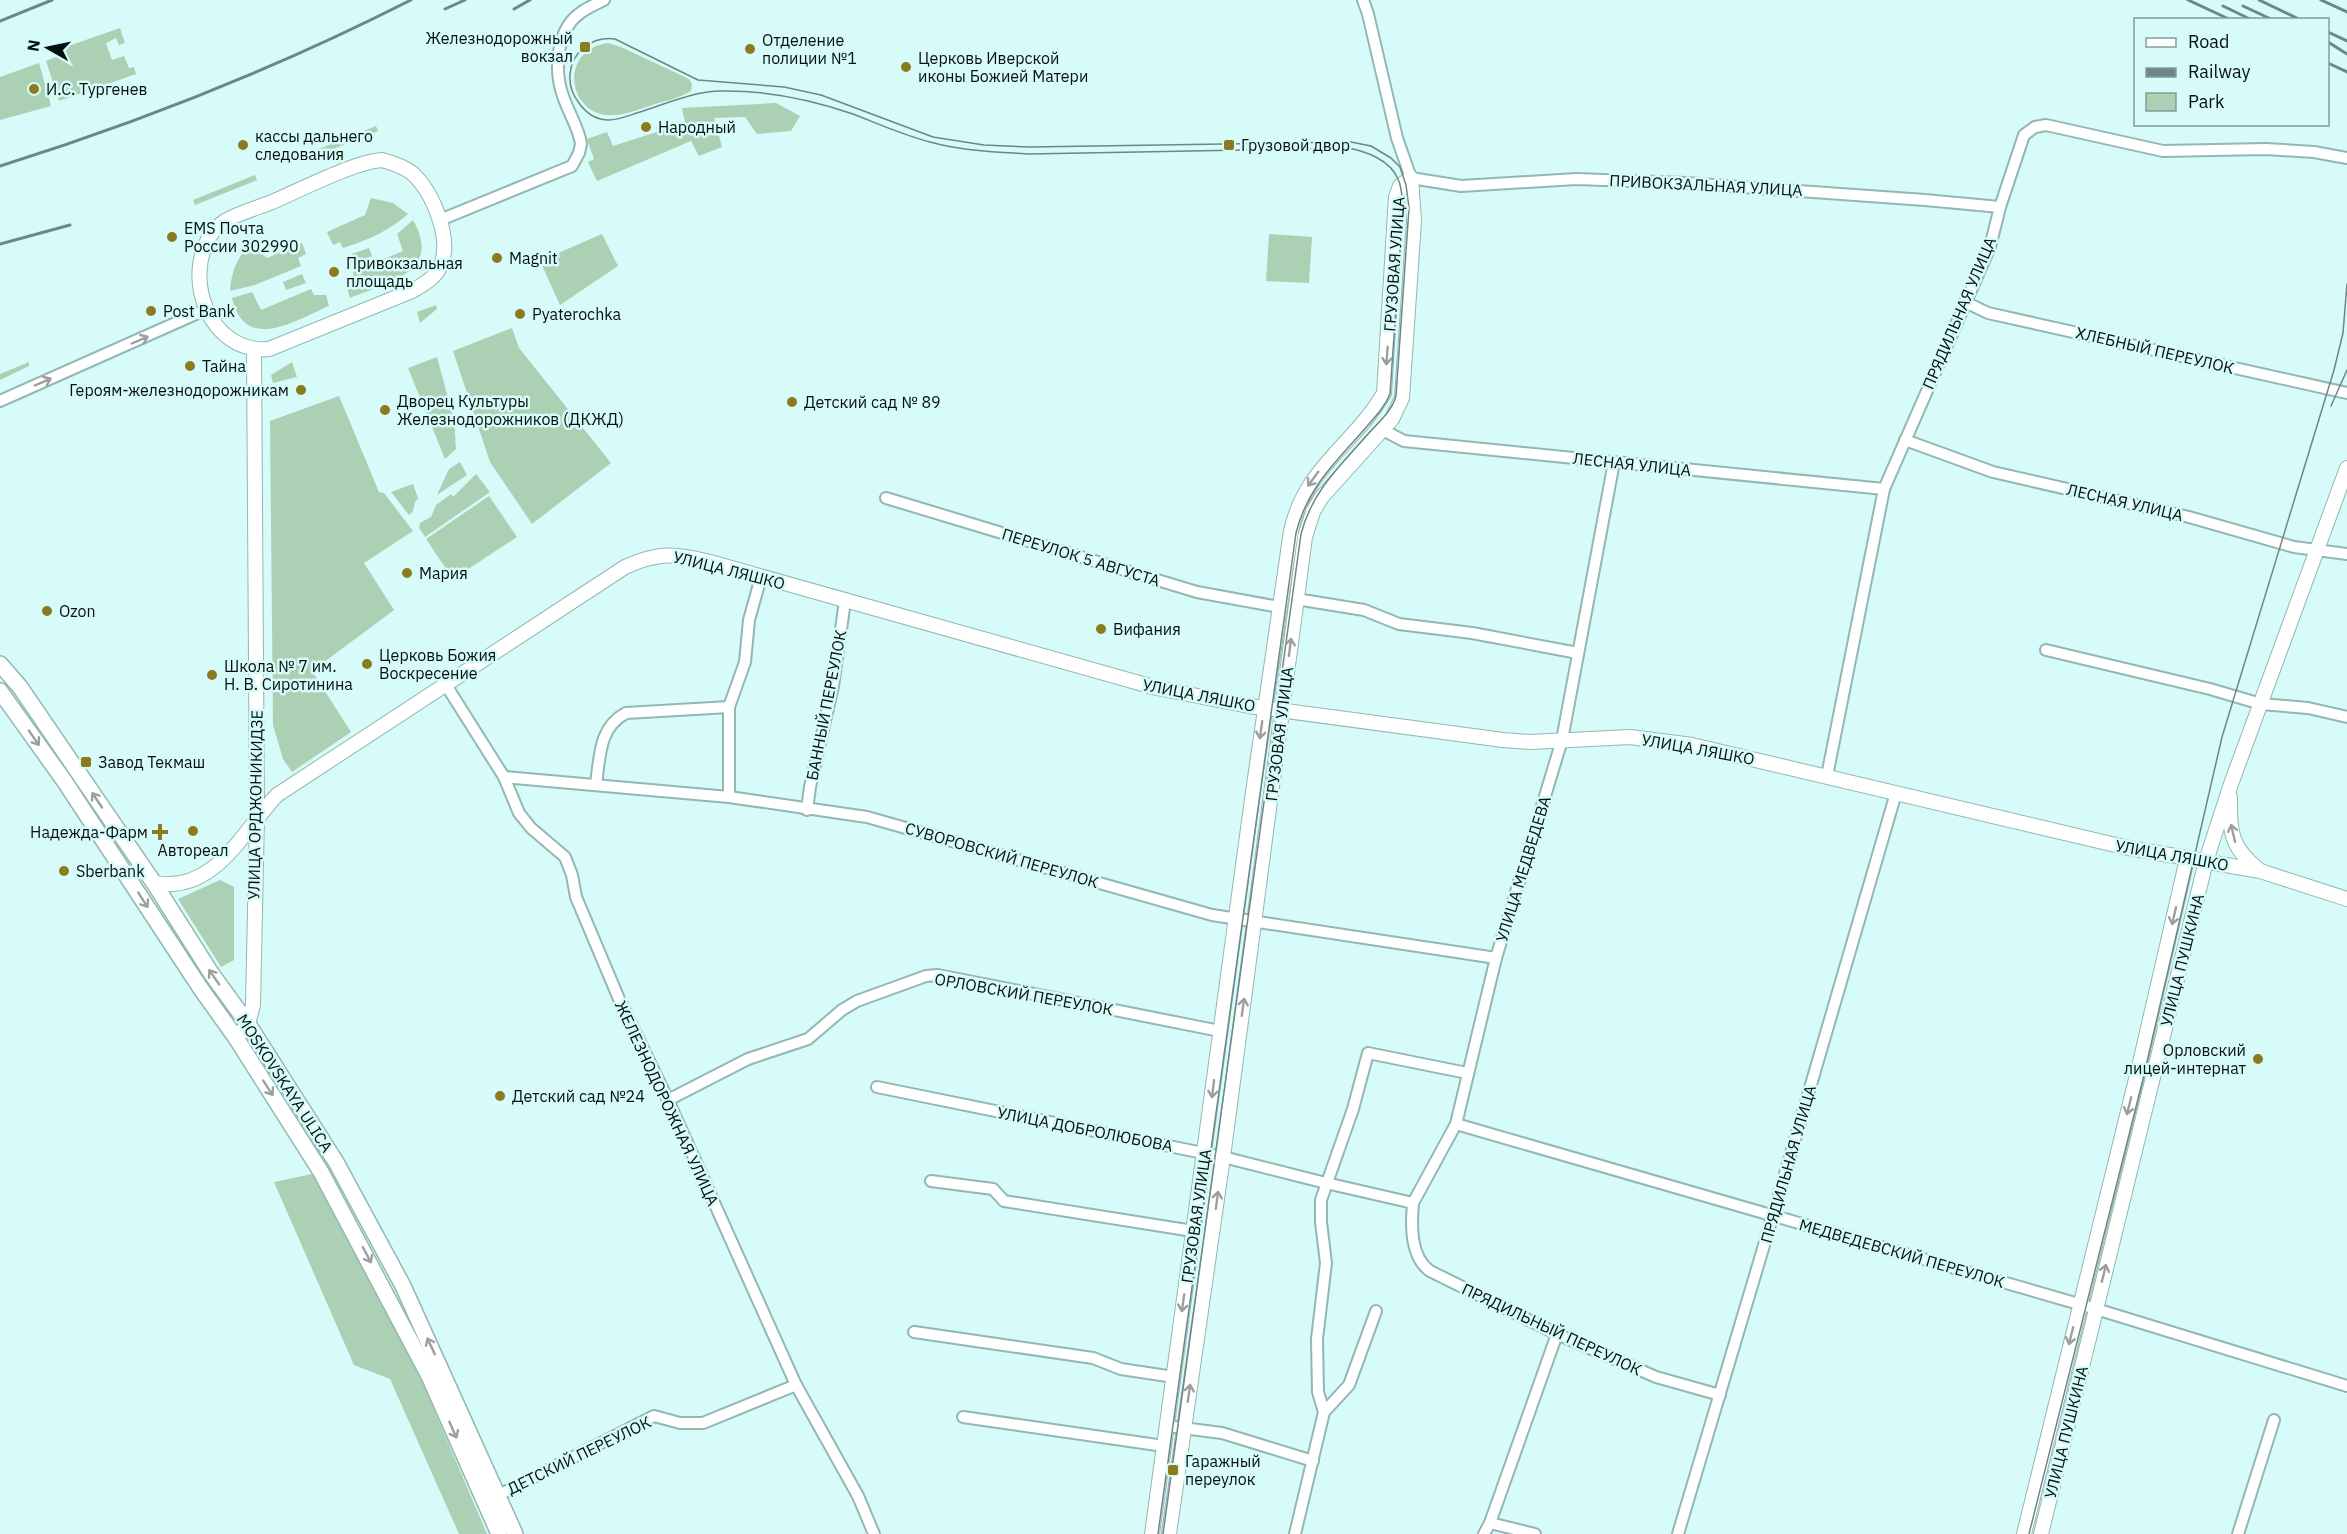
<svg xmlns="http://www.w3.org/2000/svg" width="2347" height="1534" font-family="'IBM Plex Sans',sans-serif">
  <rect width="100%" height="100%" fill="#d6fbf8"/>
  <!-- green -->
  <g fill="#abd0b4">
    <polygon points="120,28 125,43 119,45 116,38 106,43 112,60 124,56 129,68 134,67 136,74 59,101 46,61 61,55 60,49"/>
    <path d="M 608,43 L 621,47 L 689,79 L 692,84 L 691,91 C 680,98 665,101 652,105 C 637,110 621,117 606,115 C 568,111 559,50 608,43 Z"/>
    <polygon points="39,63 51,106 0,120 0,77"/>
    <polygon points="776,103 800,116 791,131 757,134 745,117 714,118 722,147 699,156 691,141 597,181 588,162 594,159 587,139 607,132 613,146 685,123 682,108"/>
    <polygon points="376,126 378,131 316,156 314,151"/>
    <polygon points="255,175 257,180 195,205 193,200"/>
    <path d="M 371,198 L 393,203 L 408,214 C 389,231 368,240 343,248 L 340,242 L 333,245 L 327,232 L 365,215 Z"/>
    <path d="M 413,220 C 443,273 388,282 350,298 L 347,288 L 354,279 L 353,272 L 403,251 L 397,234 Z"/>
    <polygon points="602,234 618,266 560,305 540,261"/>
    <polygon points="1269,234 1312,237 1309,283 1266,281"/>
    <path d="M 302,243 L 306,254 L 298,258 L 301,266 L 255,285 L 230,291 C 231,273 237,257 250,245 L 267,258 Z"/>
    <polygon points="369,248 372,256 353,264 349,255"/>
    <polygon points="302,274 306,283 286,290 283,282"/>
    <path d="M 311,289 L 314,295 L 326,295 L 329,306 C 296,320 245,354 232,298 L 252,292 L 261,310 Z"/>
    <polygon points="436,305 437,309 420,323 417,312"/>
    <polygon points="512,328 519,348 611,463 532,524 490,462 453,351"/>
    <polygon points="437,357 454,420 456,449 445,459 408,368"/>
    <polygon points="29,362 29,366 0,380 0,374"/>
    <polygon points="292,362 297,377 273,383 271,375"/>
    <polygon points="339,396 379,492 384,493 413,531 364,563 394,610 312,671 351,732 292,772 283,759 273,725 270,421"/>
    <polygon points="460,462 467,475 437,495 449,469"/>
    <polygon points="476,474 490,492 425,537 419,528 420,523 431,517 436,505 451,494 453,497"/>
    <polygon points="413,484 418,498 415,502 413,511 409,515 391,492"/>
    <polygon points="489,496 517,537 453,579 426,539"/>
    <polygon points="220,880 234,887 234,960 221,967 178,899"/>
    <polygon points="312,1174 418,1372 487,1534 459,1534 390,1379 354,1365 274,1182"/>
  </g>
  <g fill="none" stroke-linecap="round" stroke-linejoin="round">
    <defs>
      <g id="street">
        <polyline points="1363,0 1368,14 1397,138 1411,178 1461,186 1576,179 1686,183 1925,200 2000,207"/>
        <path d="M 440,220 L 572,166 L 579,153 L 581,144 C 579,128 568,112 563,96 C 554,71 556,31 579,14 C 586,8 596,4 604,0"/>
        <polyline points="1965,302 1988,313 2347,393"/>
        <polyline points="0,401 207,309"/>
        <polyline points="1383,430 1404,441 1884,489"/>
        <polyline points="1905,440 1993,472 2189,517 2294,547 2347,554"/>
        <path d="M 1614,462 L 1562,740 L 1496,958 L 1456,1124 L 1413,1203 C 1411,1225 1410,1257 1430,1271 L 1557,1334 L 1656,1377 L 1720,1395"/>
        <polyline points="886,498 1197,592 1279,607"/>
        <polyline points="1296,599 1364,610 1399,624 1472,633 1578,653"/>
        <polyline points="2046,650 2210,689 2261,704 2308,708 2347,717"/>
        <polyline points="446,685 504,777 519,813 531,828 565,857 572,875 576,897 619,999 668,1100 796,1385 858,1496 874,1534"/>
        <polyline points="1827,776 1884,489 1990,247 2000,207 2024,135 2035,127 2046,125 2163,151 2266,149 2314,152 2347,158"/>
        <polyline points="504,777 729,797 867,817 1212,915 1496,958"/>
        <path d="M 596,784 C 600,756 599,727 626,713 L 729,707"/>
        <polyline points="729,797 729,707 745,662 749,620 761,577"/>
        <polyline points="807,810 810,787 833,686 845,601"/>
        <polyline points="877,1087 1223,1157 1326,1183 1413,1203"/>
        <polyline points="668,1100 748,1059 808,1039 842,1010 857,1001 926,976 938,975 1220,1031"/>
        <polyline points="1456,1124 2096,1309 2347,1386"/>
        <polyline points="931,1181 993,1189 1004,1201 1193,1231"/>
        <polyline points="914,1332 1093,1358 1121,1369 1174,1377"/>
        <polyline points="1324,1412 1318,1392 1317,1339 1326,1263 1321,1222 1321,1200 1353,1109 1368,1053 1467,1073"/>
        <polyline points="963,1417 1164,1446"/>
        <polyline points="1167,1426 1222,1433 1313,1461"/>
        <polyline points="499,1495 654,1416 680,1423 703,1423 796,1385"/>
        <polyline points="1490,1523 1535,1534"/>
        <polyline points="1295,1534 1324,1412 1349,1385 1376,1311"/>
        <polyline points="1484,1534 1490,1523 1557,1334"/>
        <polyline points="1678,1534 1773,1215 1896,793"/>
        <polyline points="2238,1534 2274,1420"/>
      </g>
      <g id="secondary">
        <path d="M 382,160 C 393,163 403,166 412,173 C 433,192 453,240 440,267 C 435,278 422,285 412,291 L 269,349 C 210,354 181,278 212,233 C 215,229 221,224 225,221 C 239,213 257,208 272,202 C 300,190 354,162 382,160 Z"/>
        <path d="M 2230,797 C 2230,832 2230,847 2259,870"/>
        <path d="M 154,883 C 215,894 242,832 277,795 L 625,567 C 658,552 675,553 710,562 L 1157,688 L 1249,706 L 1503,740 L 1530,742 L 1630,737 L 1692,745 L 2124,847 L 2260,871 L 2347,899"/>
        <polyline points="236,1038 248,1024 253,1005 257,816 254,350"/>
        <path d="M 1152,1534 L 1253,792 L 1291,531 C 1305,467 1354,445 1384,393 L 1396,197 L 1400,186 L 1411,178"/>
        <polyline points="1169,1534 1223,1157 1305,537 1313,512 1321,498 1392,419 1402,398 1414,221 1411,178"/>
        <polyline points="2024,1534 2139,1067 2187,859"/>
        <polyline points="2041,1534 2206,861 2231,784 2347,468"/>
      </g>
      <g id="primary">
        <polyline points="0,664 20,687 154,883 211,973 248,1024 336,1162 403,1286 515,1534"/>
        <polyline points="0,691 65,782 201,989 236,1038 321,1172 429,1376 499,1534"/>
      </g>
    </defs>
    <!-- street casing -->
    <use href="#street" stroke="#93b7b3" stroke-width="14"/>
    <!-- secondary casing -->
    <use href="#secondary" stroke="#93b7b3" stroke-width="16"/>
    <!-- primary casing -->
    <use href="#primary" stroke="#93b7b3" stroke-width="18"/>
    <!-- street -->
    <use href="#street" stroke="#fff" stroke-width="10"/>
    <!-- secondary -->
    <use href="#secondary" stroke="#fff" stroke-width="14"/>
    <!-- primary -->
    <use href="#primary" stroke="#fff" stroke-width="15"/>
    <!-- tram -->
    <g stroke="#6e8684" stroke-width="1.5">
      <polyline points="2331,406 2347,370"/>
      <path d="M 1158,1534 L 1296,533 C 1307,489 1333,465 1362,432 C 1372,420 1384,409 1390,394 L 1403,207 C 1402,198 1402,187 1398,179 C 1390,160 1366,151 1347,148 L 1029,154 C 996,152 962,151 930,142 C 903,135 879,124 853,114 C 810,99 764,90 719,91 C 692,92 665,104 640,112 C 630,115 619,120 609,120 C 596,120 586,113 579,103 C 572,94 569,85 570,74 C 572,51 593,36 615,39 L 698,80 L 784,87 L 821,95 L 933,137 L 984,145 L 1030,147 L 1351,142 L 1371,146 L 1391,158 L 1400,167 L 1406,185 L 1409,208 L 1396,396 C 1392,411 1379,422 1368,434 C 1340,466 1312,491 1301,534 L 1163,1534"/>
      <polyline points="2029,1534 2143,1079 2222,737 2334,370 2343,333 2347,284"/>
    </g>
    <!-- rail -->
    <g stroke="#6e8684" stroke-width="3">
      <polyline points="2188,0 2231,20"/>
      <polyline points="2259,0 2301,20"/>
      <polyline points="2321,0 2347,12"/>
      <polyline points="2223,6 2252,20"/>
      <polyline points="2243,6 2273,20"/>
      <polyline points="445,9 465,0"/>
      <polyline points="514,9 530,0"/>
      <polyline points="0,21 52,0"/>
      <polyline points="2328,32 2347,41"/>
      <polyline points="2328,42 2347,54"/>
      <polyline points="2328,63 2347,72"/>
      <path d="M 0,166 C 141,122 279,67 411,0"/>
      <polyline points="0,244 70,225"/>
    </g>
  </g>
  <!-- one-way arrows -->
  <defs><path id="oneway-shaft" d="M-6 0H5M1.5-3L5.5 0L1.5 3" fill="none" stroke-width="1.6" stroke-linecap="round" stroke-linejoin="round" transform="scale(1.5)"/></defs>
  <g stroke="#9ba09f">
    <use href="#oneway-shaft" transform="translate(140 340) rotate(-23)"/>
    <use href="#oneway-shaft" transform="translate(1387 356) rotate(94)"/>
    <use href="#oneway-shaft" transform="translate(43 382) rotate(-23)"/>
    <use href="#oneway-shaft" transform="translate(1313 479) rotate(126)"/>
    <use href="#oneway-shaft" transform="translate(1290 647) rotate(-83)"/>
    <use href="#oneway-shaft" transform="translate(1261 730) rotate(98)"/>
    <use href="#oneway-shaft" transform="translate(34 738) rotate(55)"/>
    <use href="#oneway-shaft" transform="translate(97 800) rotate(-124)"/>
    <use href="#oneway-shaft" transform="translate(2233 833) rotate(-103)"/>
    <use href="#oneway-shaft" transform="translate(143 900) rotate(57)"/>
    <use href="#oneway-shaft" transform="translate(2174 916) rotate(103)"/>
    <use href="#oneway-shaft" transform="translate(214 977) rotate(-125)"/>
    <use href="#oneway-shaft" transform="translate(1243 1007) rotate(-82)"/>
    <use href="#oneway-shaft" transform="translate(268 1088) rotate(57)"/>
    <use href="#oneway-shaft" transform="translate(1213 1089) rotate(97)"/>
    <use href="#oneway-shaft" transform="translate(2129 1106) rotate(104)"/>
    <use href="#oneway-shaft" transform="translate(1217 1200) rotate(-82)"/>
    <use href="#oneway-shaft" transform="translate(367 1255) rotate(62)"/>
    <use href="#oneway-shaft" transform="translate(2104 1273) rotate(-76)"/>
    <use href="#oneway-shaft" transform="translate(1183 1303) rotate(98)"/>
    <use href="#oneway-shaft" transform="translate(2071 1336) rotate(104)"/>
    <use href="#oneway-shaft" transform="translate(431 1346) rotate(-115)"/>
    <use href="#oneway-shaft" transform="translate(1189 1393) rotate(-82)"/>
    <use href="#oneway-shaft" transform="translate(453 1430) rotate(66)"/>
  </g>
  <!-- markers -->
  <g fill="#8c7a1f" stroke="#d6fbf8" stroke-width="2">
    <rect x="579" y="41" width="12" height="12" rx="3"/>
    <circle cx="750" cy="49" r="6"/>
    <circle cx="906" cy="67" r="6"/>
    <circle cx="34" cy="89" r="6"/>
    <circle cx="646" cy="127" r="6"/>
    <circle cx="243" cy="145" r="6"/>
    <rect x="1223" y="139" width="12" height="12" rx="3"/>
    <circle cx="172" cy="237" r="6"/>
    <circle cx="497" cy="258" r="6"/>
    <circle cx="334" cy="272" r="6"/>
    <circle cx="151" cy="311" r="6"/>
    <circle cx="520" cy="314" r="6"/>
    <circle cx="190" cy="366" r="6"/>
    <circle cx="301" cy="390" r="6"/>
    <circle cx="792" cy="402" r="6"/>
    <circle cx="385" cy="410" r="6"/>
    <circle cx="407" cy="573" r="6"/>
    <circle cx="47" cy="611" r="6"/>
    <circle cx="1101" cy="629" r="6"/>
    <circle cx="367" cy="664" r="6"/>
    <circle cx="212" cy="675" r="6"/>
    <rect x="80" y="756" width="12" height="12" rx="3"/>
    <circle cx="193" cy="831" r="6"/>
    <path d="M157 823h6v6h6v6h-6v6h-6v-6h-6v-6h6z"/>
    <circle cx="64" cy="871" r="6"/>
    <circle cx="2258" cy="1059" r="6"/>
    <circle cx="500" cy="1096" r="6"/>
    <rect x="1167" y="1464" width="12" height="12" rx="3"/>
  </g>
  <g text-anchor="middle" stroke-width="5" stroke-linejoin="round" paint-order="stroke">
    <!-- poi labels -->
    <g font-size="16" fill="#051110" stroke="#d6fbf8" text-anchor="start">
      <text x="573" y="44" text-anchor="end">Железнодорожный<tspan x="573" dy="18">вокзал</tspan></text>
      <text x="762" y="46">Отделение<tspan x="762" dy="18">полиции №1</tspan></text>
      <text x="918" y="64">Церковь Иверской<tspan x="918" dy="18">иконы Божией Матери</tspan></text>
      <text x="46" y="95">И.С. Тургенев</text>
      <text x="658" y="133">Народный</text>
      <text x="255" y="142">кассы дальнего<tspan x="255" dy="18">следования</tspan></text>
      <text x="1241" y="151">Грузовой двор</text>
      <text x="184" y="234">EMS Почта<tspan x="184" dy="18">России 302990</tspan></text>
      <text x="509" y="264">Magnit</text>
      <text x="346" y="269">Привокзальная<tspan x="346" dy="18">площадь</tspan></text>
      <text x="163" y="317">Post Bank</text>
      <text x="532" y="320">Pyaterochka</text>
      <text x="202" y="372">Тайна</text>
      <text x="289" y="396" text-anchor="end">Героям-железнодорожникам</text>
      <text x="397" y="407">Дворец Культуры<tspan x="397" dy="18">Железнодорожников (ДКЖД)</tspan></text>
      <text x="804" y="408">Детский сад № 89</text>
      <text x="419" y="579">Мария</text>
      <text x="59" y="617">Ozon</text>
      <text x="1113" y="635">Вифания</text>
      <text x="379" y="661">Церковь Божия<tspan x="379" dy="18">Воскресение</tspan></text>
      <text x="224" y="672">Школа № 7 им.<tspan x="224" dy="18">Н. В. Сиротинина</tspan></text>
      <text x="98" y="768">Завод Текмаш</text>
      <text x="148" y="838" text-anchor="end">Надежда-Фарм</text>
      <text x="193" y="856" text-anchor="middle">Автореал</text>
      <text x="76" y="877">Sberbank</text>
      <text x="2246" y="1056" text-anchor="end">Орловский<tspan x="2246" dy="18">лицей-интернат</tspan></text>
      <text x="512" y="1102">Детский сад №24</text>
      <text x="1185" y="1467">Гаражный<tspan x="1185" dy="18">переулок</tspan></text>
    </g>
    <!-- street labels -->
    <g font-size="16" fill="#051110" stroke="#d6fbf8">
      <text transform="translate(1706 185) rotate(3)" y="6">ПРИВОКЗАЛЬНАЯ УЛИЦА</text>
      <text transform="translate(1394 264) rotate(-86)" y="6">ГРУЗОВАЯ УЛИЦА</text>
      <text transform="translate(1959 313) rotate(-67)" y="6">ПРЯДИЛЬНАЯ УЛИЦА</text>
      <text transform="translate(2155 350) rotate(13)" y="6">ХЛЕБНЫЙ ПЕРЕУЛОК</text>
      <text transform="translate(1632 464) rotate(6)" y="6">ЛЕСНАЯ УЛИЦА</text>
      <text transform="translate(2125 502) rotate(13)" y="6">ЛЕСНАЯ УЛИЦА</text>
      <text transform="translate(1081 557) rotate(17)" y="6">ПЕРЕУЛОК 5 АВГУСТА</text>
      <text transform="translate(729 570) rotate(14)" y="6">УЛИЦА ЛЯШКО</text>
      <text transform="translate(1199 695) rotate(11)" y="6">УЛИЦА ЛЯШКО</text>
      <text transform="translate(826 705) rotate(-79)" y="6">БАННЫЙ ПЕРЕУЛОК</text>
      <text transform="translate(1279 734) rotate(-83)" y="6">ГРУЗОВАЯ УЛИЦА</text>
      <text transform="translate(1698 749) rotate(10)" y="6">УЛИЦА ЛЯШКО</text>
      <text transform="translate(255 805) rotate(-89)" y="6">УЛИЦА ОРДЖОНИКИДЗЕ</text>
      <text transform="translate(1002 855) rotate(16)" y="6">СУВОРОВСКИЙ ПЕРЕУЛОК</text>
      <text transform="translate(2172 855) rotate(10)" y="6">УЛИЦА ЛЯШКО</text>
      <text transform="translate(1523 869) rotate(-73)" y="6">УЛИЦА МЕДВЕДЕВА</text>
      <text transform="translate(2182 960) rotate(-76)" y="6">УЛИЦА ПУШКИНА</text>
      <text transform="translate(1024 994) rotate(10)" y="6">ОРЛОВСКИЙ ПЕРЕУЛОК</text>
      <text transform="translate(285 1083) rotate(57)" y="6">MOSKOVSKAYA ULICA</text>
      <text transform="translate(667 1103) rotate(65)" y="6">ЖЕЛЕЗНОДОРОЖНАЯ УЛИЦА</text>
      <text transform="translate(1085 1129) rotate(11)" y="6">УЛИЦА ДОБРОЛЮБОВА</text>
      <text transform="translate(1788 1164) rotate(-74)" y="6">ПРЯДИЛЬНАЯ УЛИЦА</text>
      <text transform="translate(1196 1216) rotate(-82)" y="6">ГРУЗОВАЯ УЛИЦА</text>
      <text transform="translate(1902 1253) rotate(16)" y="6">МЕДВЕДЕВСКИЙ ПЕРЕУЛОК</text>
      <text transform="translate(1552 1329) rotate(25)" y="6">ПРЯДИЛЬНЫЙ ПЕРЕУЛОК</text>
      <text transform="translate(2066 1432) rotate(-76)" y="6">УЛИЦА ПУШКИНА</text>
      <text transform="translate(579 1455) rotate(-26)" y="6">ДЕТСКИЙ ПЕРЕУЛОК</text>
    </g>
  </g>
  <!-- legend -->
  <rect x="2134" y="18" width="195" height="108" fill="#d6fbf8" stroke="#829d9b" stroke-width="1.5"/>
  <rect x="2146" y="38" width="30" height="9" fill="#ffffff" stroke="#829d9b" stroke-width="1.5"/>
  <text x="2188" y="48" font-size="18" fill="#051110">Road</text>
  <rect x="2146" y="68" width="30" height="9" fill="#6e8684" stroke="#829d9b" stroke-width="1.5"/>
  <text x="2188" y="78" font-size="18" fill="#051110">Railway</text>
  <rect x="2146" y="93" width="30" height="18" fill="#abd0b4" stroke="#829d9b" stroke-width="1.5"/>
  <text x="2188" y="108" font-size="18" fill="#051110">Park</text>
  <!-- north arrow -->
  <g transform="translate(48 48) rotate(279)" stroke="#d6fbf8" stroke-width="4.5" paint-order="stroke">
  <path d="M0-4.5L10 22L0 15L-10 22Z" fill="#051110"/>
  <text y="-9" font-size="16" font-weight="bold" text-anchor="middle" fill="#051110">N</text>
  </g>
</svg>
